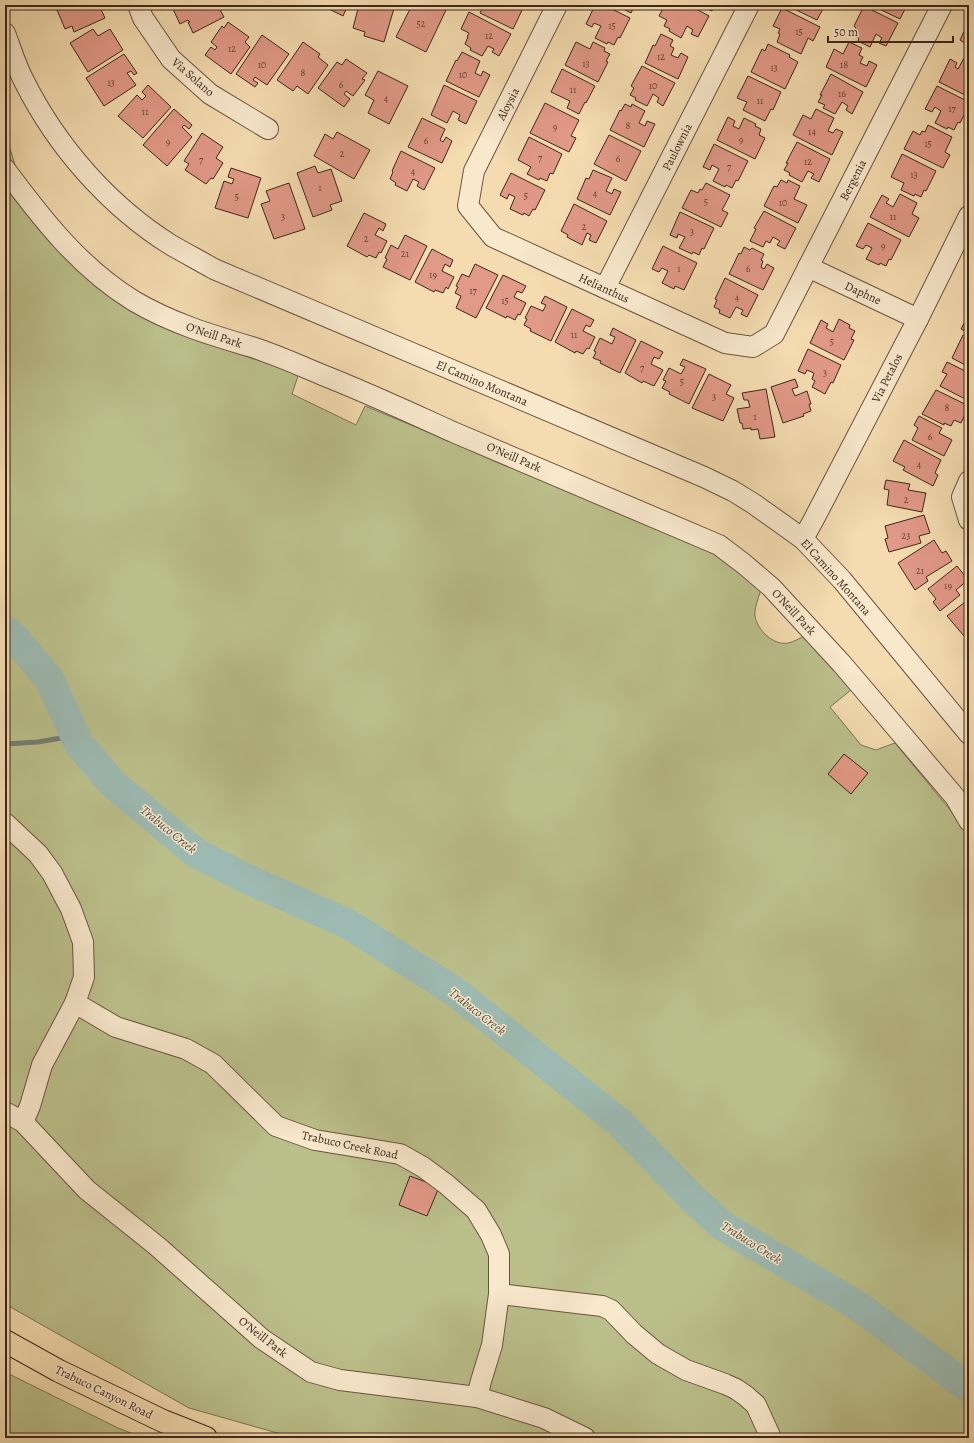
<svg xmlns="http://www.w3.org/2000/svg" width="974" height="1443" font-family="Alegreya,serif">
  <rect width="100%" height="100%" fill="#f4dcb0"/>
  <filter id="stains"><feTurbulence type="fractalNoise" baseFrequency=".005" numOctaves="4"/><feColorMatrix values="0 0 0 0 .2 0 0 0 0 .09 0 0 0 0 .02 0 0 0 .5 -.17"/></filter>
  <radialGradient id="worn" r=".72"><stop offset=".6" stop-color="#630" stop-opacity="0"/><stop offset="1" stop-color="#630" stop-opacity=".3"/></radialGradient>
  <!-- green -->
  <g fill="#bbc08b" stroke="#7c7454">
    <path d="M 5,132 L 24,195 L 118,301 L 197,341 L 299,373 L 292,394 L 356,425 L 365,406 L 716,551 L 761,589 C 759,597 754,608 755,616 C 757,630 774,646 788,643 C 794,642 800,638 806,635 L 851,690 L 830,707 L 861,745 L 876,750 L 895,743 L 961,823 L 969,837 L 969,1438 L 295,1438 L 189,1408 L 5,1304 Z"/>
    <polygon points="5,1372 118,1428 144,1438 5,1438"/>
  </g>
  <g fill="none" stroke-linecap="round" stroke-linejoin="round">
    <!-- stream -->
    <polyline stroke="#767f76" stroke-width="5" points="5,744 38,742 61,738 79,744"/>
    <!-- river -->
    <polyline stroke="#9dbab2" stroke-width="30" points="5,630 15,638 49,679 79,744 112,783 196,853 245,878 348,924 454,991 620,1123 692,1198 723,1226 858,1306 969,1388"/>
  </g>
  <!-- building -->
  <g fill="#e19988" stroke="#3c271c">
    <polygon points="55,5 99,5 105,18 74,32 72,26 65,29"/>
    <polygon points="175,5 219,5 218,6 224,17 193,33 188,22 190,22 188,20 180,24 172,7"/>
    <polygon points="321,5 348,5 343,16"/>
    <polygon points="359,5 395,5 384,42 364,36 365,32 353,28"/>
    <polygon points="412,5 416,5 426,10 427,6 425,5 437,5 446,10 426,52 396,37"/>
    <polygon points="484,5 510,5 515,7 516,5 524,6 513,29 480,13"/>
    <polygon points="595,5 604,5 630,18 620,38 618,37 614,45 608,42 607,44 595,38 601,26 594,23 592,27 586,24"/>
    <polygon points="615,5 635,5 631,13"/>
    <polygon points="665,5 689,5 709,16 698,37 691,34 693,30 687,26 681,38 669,31 670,29 664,26 667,20 659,16"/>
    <polygon points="700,5 714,5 712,11"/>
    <polygon points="786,5 825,5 817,20"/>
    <polygon points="871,5 907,5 900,19"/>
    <polygon points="864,6 898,23 886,46 879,43 882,38 876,34 870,47 858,41 859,38 852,35 856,28 854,26"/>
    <polygon points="782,8 820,27 813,41 808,38 801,54 777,42 780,34 778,33 780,29 773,26"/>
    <polygon points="469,12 511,34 499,56 492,52 494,49 488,46 482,56 470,50 471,48 465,44 468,37 467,37 469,33 461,29"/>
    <polygon points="969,21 969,40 968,39 966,44 960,40"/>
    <polygon points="228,22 249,37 245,42 250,47 231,74 205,55 211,47 215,50 217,47 211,42 222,26 224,28"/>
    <polygon points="93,29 98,36 110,29 123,50 88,72 70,43"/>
    <polygon points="661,34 673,40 670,46 674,48 671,55 678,58 681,53 688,57 678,79 645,63 653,45 655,46"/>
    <polygon points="262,35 289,54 267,85 255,77 253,80 258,83 255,87 236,74"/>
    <polygon points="303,42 320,54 318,57 328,65 308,94 297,86 293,91 277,80"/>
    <polygon points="576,42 590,49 593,42 605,48 604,51 610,54 606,61 608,62 598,82 565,65"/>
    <polygon points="849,42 862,48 859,55 863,57 860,63 867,66 869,61 877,65 866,87 826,67 834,49 843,54"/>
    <polygon points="768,44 790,55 789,57 798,62 785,89 751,72 762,49 765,51"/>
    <polygon points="462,52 480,61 475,73 481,76 483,71 490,75 479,97 446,81 456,60 457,61"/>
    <polygon points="124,54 137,73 134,75 131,71 127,73 136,85 104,106 86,78"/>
    <polygon points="964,58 969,60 969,97 939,82 950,59 957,63 955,67 958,69"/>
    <polygon points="346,59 367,73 362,79 365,80 353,96 346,91 344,94 350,99 344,107 318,88 337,62 342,65"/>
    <polygon points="642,66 675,83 663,106 657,102 659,98 653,94 647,106 635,100 636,98 630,95 634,88 631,86"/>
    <polygon points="562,69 595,86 586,103 585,102 579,114 567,108 570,101 551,92"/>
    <polygon points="378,71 408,86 389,124 368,113 374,100 365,95"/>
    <polygon points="831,74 863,92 852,114 846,110 848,106 842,102 835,114 823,108 825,105 818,102 822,95 820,95"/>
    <polygon points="748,76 781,92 773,110 771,109 765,121 743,110 747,102 737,98"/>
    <polygon points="148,85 171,107 143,138 118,116 137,95 142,100 146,96 142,92"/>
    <polygon points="444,85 477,101 466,124 458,120 460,115 453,111 447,123 431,115"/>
    <polygon points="937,86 969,102 969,105 960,123 958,122 954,130 948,127 947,129 935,123 941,111 935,107 932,112 925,109"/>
    <polygon points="545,103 579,120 571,136 576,138 569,152 530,133"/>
    <polygon points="625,104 631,107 632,104 645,111 639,123 645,126 647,121 655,124 644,147 610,130 620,110 621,111"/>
    <polygon points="174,109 192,125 189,129 184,125 182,127 192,137 167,166 143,145"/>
    <polygon points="816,109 834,118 828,131 833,133 836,129 843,132 832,155 793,135 803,115 811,119"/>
    <polygon points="728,117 735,121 733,126 739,129 744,118 756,124 755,126 761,129 759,135 765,138 755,159 717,140"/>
    <polygon points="422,118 445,129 440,140 443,142 446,137 452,141 442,163 408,147"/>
    <polygon points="928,125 952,137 945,152 950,155 943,168 904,149 913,131 920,135 922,131 925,132"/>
    <polygon points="337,132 370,150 354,179 314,156 325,134 333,139"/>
    <polygon points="202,133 223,147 216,158 223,163 213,179 211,178 206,184 185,170 189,164 184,161"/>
    <polygon points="609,135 641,151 626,181 594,164"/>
    <polygon points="529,137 562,154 553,174 550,173 547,181 540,178 539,180 527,174 531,167 518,160"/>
    <polygon points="797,142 830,159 819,182 811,178 814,174 808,171 802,182 789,175 790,173 784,170 788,163 786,163"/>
    <polygon points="714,144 748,161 738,181 736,180 732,188 726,185 725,187 713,181 719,169 712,165 710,170 703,167"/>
    <polygon points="401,151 435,168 424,190 417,186 419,182 413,179 407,191 395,185 396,183 390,179 393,172 392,171"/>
    <polygon points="902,154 936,171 926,191 924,190 921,197 915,194 914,196 901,190 904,183 891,177"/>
    <polygon points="315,166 318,173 331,169 342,201 330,205 332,210 313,217 297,173"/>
    <polygon points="231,168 261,178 248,218 215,208 224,181 232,184 234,179 228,177"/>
    <polygon points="593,170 612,178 606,191 612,194 614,189 621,192 610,215 577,199 586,178 589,179"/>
    <polygon points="511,173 545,190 535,210 533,209 529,216 524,213 523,215 510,209 515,197 509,194 507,199 500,195"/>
    <polygon points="781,180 787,183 788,180 800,186 794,199 807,205 798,223 764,206 774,186 777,187"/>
    <polygon points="289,183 305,229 274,239 261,204 270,201 266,191"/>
    <polygon points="706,183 730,195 722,210 728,213 721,227 682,208 691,190 698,193 700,189 702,190"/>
    <polygon points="900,194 917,203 912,214 919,218 909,237 870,217 882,195 889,199 886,203 893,207"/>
    <polygon points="574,204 607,221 596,243 589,240 591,235 587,233 582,245 567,237 568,235 561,231"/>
    <polygon points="764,211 796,228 785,249 777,245 780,241 773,237 770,243 766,241 763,247 750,241 756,229 754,228"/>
    <polygon points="680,212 714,228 704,249 702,248 699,255 693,252 692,254 679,248 685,237 678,234 677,238 670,235"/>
    <polygon points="364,213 386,224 383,231 379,228 375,235 387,241 381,253 379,252 376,258 369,255 367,257 347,246"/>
    <polygon points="868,223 901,240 891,260 889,259 886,266 880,263 879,265 866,259 872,248 866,245 863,249 856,246"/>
    <polygon points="405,235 427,246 410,280 383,267 387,259 385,258 391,245 398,249"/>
    <polygon points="663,246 697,263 684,290 675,286 674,289 662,283 668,271 662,268 659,272 652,269"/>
    <polygon points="744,247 750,250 752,248 764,254 761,260 763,261 761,267 764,269 767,264 774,268 763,290 729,274 739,253 741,254"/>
    <polygon points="432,249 453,260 450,267 445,264 442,271 454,277 448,289 446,287 443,293 435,290 434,292 415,282"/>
    <polygon points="475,264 498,275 476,318 456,308 461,296 455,293 458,287 456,286 462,274 469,277"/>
    <polygon points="503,275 526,286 522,293 517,291 514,297 526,303 520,315 518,314 515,320 507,316 506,318 486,308"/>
    <polygon points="725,278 758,295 747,317 741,314 743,310 736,307 730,318 719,313 720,310 714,307 717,300 715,299"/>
    <polygon points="545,296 567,307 551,341 530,331 531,329 524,325 527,319 525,318 531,306 543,311 546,305 541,303"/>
    <polygon points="572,309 594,320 590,327 586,325 583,331 595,337 589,349 587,348 583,354 576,351 575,353 555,342"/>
    <polygon points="969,314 969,333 961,329"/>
    <polygon points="839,319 850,325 849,328 855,331 851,339 854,340 844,360 810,343 821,320 828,324 826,328 833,332"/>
    <polygon points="613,328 636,340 620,373 600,363 601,361 593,358 596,352 594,351 600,338 612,344 615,337 610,335"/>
    <polygon points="963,335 969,338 969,367 952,358"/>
    <polygon points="641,341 663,352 659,359 654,357 651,364 663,370 654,386 643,381 642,383 625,373"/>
    <polygon points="808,349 841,365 833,383 831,382 825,394 812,387 815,381 812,379 814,373 807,370 805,374 798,371"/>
    <polygon points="683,359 706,369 689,404 669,394 670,392 662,388 666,381 663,380 669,368 681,374 685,367 680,365"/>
    <polygon points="947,362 969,373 968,379 969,380 969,401 940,386 947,374 942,372"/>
    <polygon points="709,374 731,385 726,394 734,398 723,421 692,408"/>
    <polygon points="795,379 798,387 792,389 795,396 807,391 811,404 809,404 811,411 803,414 804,416 783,423 771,387"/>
    <polygon points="766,389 775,437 760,439 758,429 751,430 751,428 743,429 742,423 740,423 737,409 750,407 748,400 744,400 742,393"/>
    <polygon points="936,390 969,406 961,423 954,420 951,426 944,423 944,425 922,414"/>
    <polygon points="919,416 942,428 939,433 952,440 944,456 912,440 918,428 914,425"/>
    <polygon points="904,440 941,460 935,473 938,475 933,486 903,470 905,467 893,461"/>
    <polygon points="886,480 910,484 908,490 926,493 922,512 887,505 889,490 884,489"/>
    <polygon points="924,515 930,533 919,536 921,543 889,552 885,539 888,538 885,526"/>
    <polygon points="934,540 942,553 946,551 952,561 926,577 928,581 915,590 898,563"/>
    <polygon points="957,566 968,580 956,590 960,595 940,611 933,602 936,599 928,589"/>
    <polygon points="969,599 969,632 964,636 947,616"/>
    <polygon points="969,641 969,652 964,646"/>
    <polygon points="844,754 868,773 851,794 828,774"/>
    <polygon points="410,1176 439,1187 427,1216 399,1205"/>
  </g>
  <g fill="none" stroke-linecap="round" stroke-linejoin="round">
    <defs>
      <g id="minor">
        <polyline points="138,5 143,18 171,59 210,94 268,129"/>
        <polyline points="557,5 474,171 468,206 493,237 725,343 753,347 774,334 942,5"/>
        <path d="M 5,33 C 11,49 16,66 24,81 C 57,147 109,206 171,245 C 185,253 200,261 214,269 L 704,477 L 733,491 L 754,504 L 803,539 L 842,580 L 969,734"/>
        <path d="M 5,169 C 42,219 80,268 134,301 C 171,323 211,335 252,347 C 277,355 301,366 325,376 C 368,393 411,413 453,432 C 541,470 630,507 719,545 L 744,564 L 771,587 L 842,664 L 955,797 L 969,821"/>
        <polyline points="808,267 918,319"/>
        <polyline points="605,288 749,5"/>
        <polyline points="969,481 962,497 969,520"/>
        <polyline points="803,539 814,519 918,319 969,216"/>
        <polyline points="5,823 38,854 52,873 71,909 83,942 84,977 75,1003 116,1027 186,1049 213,1064 276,1126 315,1140 400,1154 423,1167 446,1184 476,1210 491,1235 499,1254 499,1294 492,1345 481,1381 477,1397"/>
        <polyline points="5,1112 23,1122 87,1190 157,1246 262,1339 311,1372 340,1380 477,1397 544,1418 585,1438"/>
        <polyline points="23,1122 30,1106 42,1065 75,1003"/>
        <polyline points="499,1294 602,1306 611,1310 634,1334 658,1354 686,1370 725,1384 736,1389 746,1396 756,1405 771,1438"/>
      </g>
      <polyline id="major" points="5,1341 59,1371 163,1421 206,1438"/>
    </defs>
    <!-- minor casing -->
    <use href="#minor" stroke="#6a5441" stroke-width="22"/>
    <!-- major casing -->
    <use href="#major" stroke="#3c271c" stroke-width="24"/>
    <!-- minor -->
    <use href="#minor" stroke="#f8e8cc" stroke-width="20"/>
    <!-- major -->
    <use href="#major" stroke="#f4dcb0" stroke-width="22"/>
  </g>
  <g text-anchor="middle" stroke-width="3" stroke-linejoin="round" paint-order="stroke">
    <!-- number labels -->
    <g font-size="10" fill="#654437">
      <text x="421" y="27">52</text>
      <text x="612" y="29">15</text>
      <text x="799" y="35">15</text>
      <text x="489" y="39">12</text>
      <text x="232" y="52">12</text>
      <text x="661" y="60">12</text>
      <text x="586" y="67">13</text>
      <text x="262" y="68">10</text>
      <text x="844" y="68">18</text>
      <text x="774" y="71">13</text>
      <text x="303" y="76">8</text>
      <text x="463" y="78">10</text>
      <text x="111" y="86">13</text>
      <text x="341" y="88">6</text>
      <text x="653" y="89">10</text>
      <text x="573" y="93">11</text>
      <text x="842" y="97">16</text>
      <text x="386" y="102">4</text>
      <text x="760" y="104">11</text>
      <text x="952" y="112">17</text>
      <text x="145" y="115">11</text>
      <text x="628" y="129">8</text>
      <text x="555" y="130">9</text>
      <text x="812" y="135">14</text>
      <text x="741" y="143">9</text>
      <text x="426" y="144">6</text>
      <text x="168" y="145">9</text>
      <text x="928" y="147">15</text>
      <text x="342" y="157">2</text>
      <text x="540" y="161">7</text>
      <text x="618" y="162">6</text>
      <text x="201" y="163">7</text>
      <text x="808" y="165">12</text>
      <text x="729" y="170">7</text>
      <text x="413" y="175">4</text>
      <text x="914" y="178">13</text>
      <text x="320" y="191">1</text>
      <text x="595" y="197">4</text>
      <text x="526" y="199">5</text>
      <text x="237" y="200">5</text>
      <text x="706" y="205">5</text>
      <text x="783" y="206">10</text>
      <text x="283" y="220">3</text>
      <text x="893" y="220">11</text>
      <text x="584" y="230">2</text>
      <text x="692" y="235">3</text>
      <text x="366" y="242">2</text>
      <text x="883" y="249">9</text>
      <text x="405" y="257">21</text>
      <text x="679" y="272">1</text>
      <text x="748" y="272">6</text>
      <text x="433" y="278">19</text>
      <text x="473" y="294">17</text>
      <text x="737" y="301">4</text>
      <text x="505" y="304">15</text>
      <text x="574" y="338">11</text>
      <text x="832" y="345">5</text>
      <text x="642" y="371">7</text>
      <text x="825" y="376">3</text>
      <text x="682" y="385">5</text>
      <text x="714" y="400">3</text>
      <text x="947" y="411">8</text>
      <text x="755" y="420">1</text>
      <text x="930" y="440">6</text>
      <text x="919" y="468">4</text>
      <text x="906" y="503">2</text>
      <text x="906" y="539">23</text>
      <text x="920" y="574">21</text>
      <text x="948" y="589">19</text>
    </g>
    <!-- street labels -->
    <g font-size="12" fill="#3c271c" stroke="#f8e8cc">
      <text transform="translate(193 77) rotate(41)" y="4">Via Solano</text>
      <text transform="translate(508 104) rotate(-63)" y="4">Aloysia</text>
      <text transform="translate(677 147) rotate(-63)" y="4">Paulownia</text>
      <text transform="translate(853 180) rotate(-63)" y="4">Bergenia</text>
      <text transform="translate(604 288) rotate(25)" y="4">Helianthus</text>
      <text transform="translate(863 293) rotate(25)" y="4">Daphne</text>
      <text transform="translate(214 335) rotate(18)" y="4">O'Neill Park</text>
      <text transform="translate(887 378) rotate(-63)" y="4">Via Petalos</text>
      <text transform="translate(482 383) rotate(23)" y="4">El Camino Montana</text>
      <text transform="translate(514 457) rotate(23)" y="4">O'Neill Park</text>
      <text transform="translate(836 577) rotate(48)" y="4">El Camino Montana</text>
      <text transform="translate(794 612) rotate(47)" y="4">O'Neill Park</text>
      <text transform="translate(350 1145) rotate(12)" y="4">Trabuco Creek Road</text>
      <text transform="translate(263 1337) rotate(38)" y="4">O'Neill Park</text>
      <text transform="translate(104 1392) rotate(26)" y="4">Trabuco Canyon Road</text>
    </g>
    <!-- water labels -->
    <g font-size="13" font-style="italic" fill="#544c42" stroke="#f8e8cc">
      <text transform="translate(169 829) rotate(39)" y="5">Trabuco Creek</text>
      <text transform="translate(478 1011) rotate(38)" y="5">Trabuco Creek</text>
      <text transform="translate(752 1242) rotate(32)" y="5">Trabuco Creek</text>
    </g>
  </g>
  <!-- margin -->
  <rect width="974" height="1443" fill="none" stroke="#f4dcb0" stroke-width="20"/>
  <rect x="6" y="6" width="962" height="1431" fill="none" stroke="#3c271c" stroke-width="2"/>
  <rect x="10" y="10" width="954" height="1423" fill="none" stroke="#3c271c"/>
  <!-- scale -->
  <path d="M828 36v6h125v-6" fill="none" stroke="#3c271c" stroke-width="2"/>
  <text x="834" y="36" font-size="12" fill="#3c271c" stroke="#f8e8cc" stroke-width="3" paint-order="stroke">50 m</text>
  <rect width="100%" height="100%" filter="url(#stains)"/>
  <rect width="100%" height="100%" fill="url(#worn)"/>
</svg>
